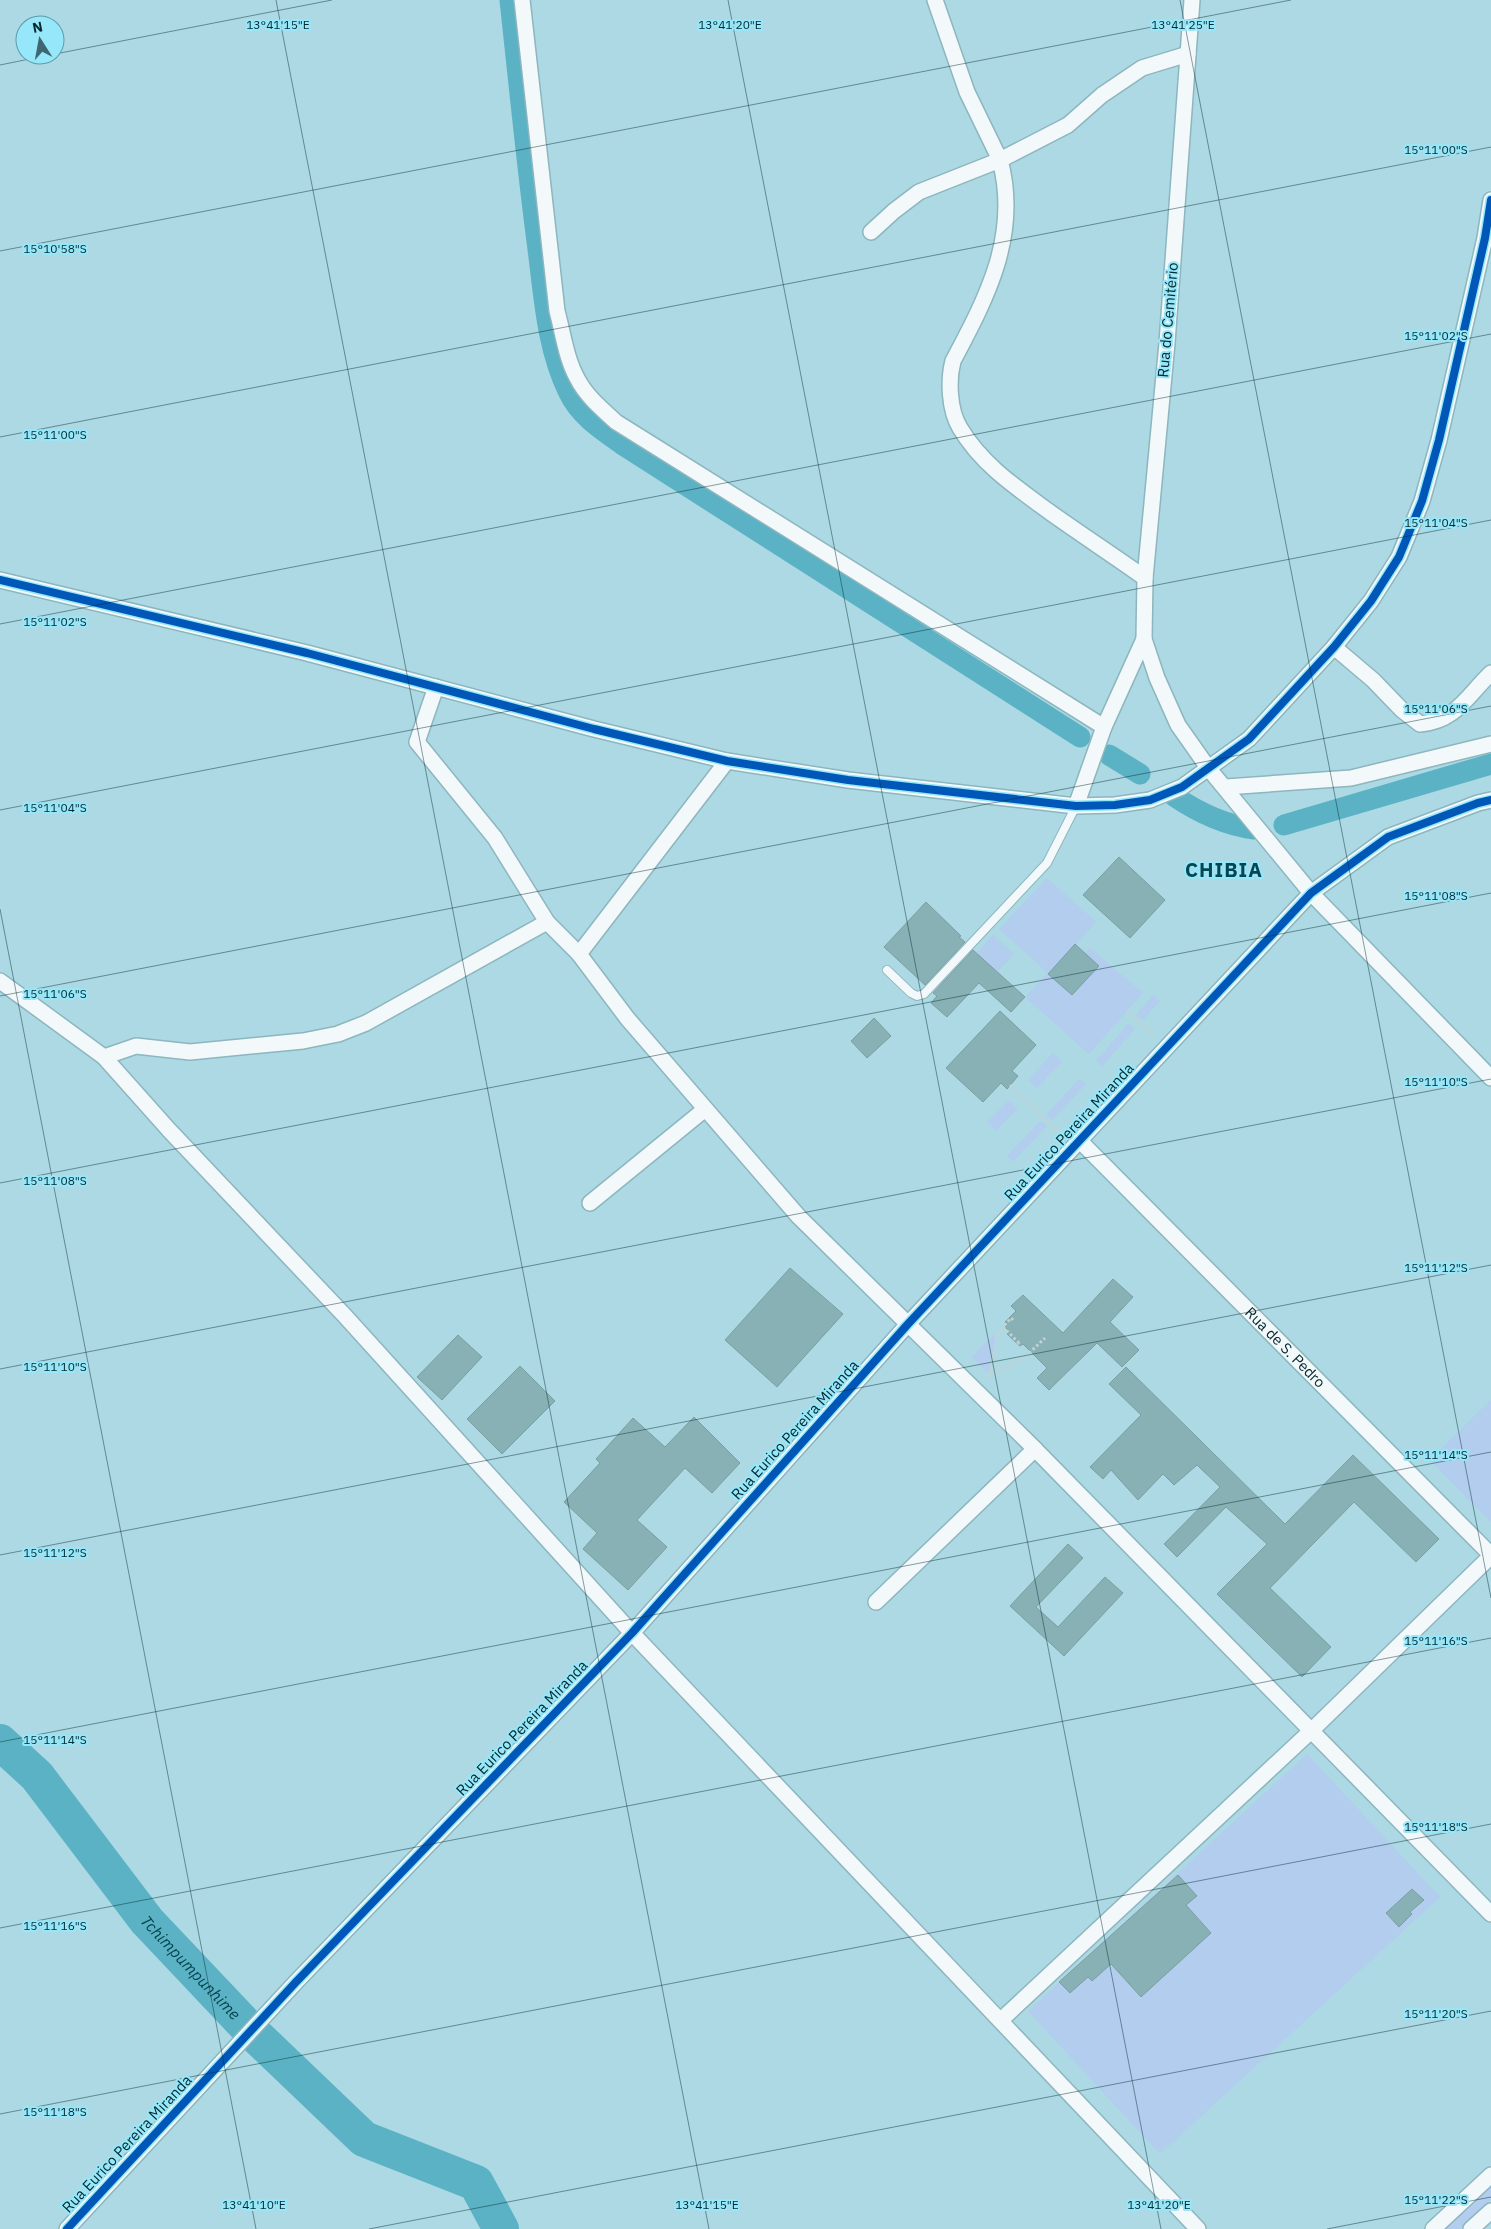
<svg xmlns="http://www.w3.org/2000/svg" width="1491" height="2229" font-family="'IBM Plex Sans',sans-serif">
  <rect width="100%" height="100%" fill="#acd9e3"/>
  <!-- green -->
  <g fill="#b2cdee">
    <polygon points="1047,878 1096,922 1049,974 1072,995 1099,966 1085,953 1090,948 1143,993 1089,1054 1025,997 1048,973 999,929"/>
    <polygon points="993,935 1014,954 997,972 977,953"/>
    <polygon points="1153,995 1160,1001 1143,1020 1136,1015"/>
    <polygon points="1129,1023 1135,1029 1102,1066 1096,1061"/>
    <polygon points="1053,1053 1062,1062 1037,1088 1028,1080"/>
    <polygon points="1079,1079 1086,1084 1052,1120 1046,1115"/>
    <polygon points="1009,1100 1018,1109 996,1131 987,1122"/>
    <polygon points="1040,1121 1047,1126 1013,1162 1007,1156"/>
    <polygon points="994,1334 995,1342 988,1373 972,1357"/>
    <polygon points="1491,1400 1491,1522 1430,1460"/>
    <polygon points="1307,1754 1440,1897 1160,2154 1028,2011"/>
    <polygon points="1491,2186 1491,2200 1459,2229 1444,2229"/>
  </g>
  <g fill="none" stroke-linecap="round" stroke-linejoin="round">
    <!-- canal -->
    <g stroke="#5bb2c4" stroke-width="21">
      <path d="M 510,0 C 519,83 527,166 538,249 C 544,296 547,349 569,393 C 580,417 605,432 626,447 L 1080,737"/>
      <polyline points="1109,755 1140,774"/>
      <path d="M 1174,796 C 1199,813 1225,825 1254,829"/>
      <polyline points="1284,825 1491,764"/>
    </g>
    <!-- river -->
    <path stroke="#5bb2c4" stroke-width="36" id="s1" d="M 0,1742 L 37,1776 L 147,1921 L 251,2031 L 364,2139 L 476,2183 L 501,2229"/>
  </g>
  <!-- building -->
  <g fill="#88b1b5" stroke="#7a9fa3">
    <polygon points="1119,857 1165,900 1130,938 1083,895"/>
    <polygon points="926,902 961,936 959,937 965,942 925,985 884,947"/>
    <polygon points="1075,944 1099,966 1072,995 1048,974"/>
    <polygon points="973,950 1025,997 1011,1012 979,983 947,1017 931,1003 937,996 933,993"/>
    <polygon points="1000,1011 1036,1045 1012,1071 1018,1076 1007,1089 1001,1083 983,1102 946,1068"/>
    <polygon points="874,1018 891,1036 867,1058 851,1041"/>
    <polygon points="790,1268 843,1314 777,1387 725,1340"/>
    <polygon points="1113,1279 1133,1297 1110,1322 1139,1350 1122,1367 1097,1343 1049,1390 1037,1378 1047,1368 1023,1344 1020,1346 1007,1334 1009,1331 1005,1327 1007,1325 1005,1322 1016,1311 1011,1306 1023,1295 1063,1333"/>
    <polygon points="458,1335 482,1357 442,1400 417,1377"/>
    <polygon points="520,1366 555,1401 502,1454 467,1419"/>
    <polygon points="1126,1367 1285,1524 1353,1455 1439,1539 1416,1562 1354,1502 1270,1588 1331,1647 1302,1677 1217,1594 1267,1544 1226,1507 1177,1557 1164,1544 1220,1487 1197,1465 1174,1485 1163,1474 1138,1500 1111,1470 1103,1479 1090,1467 1141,1415 1109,1384"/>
    <polygon points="694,1417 740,1463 712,1493 685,1468 637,1520 667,1547 628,1590 583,1549 597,1533 564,1502 600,1463 596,1459 633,1418 665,1447"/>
    <polygon points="1068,1544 1083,1558 1036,1607 1058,1627 1105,1577 1123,1593 1064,1656 1010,1606"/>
    <polygon points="1178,1875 1197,1896 1186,1905 1211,1933 1141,1997 1111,1964 1092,1981 1088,1977 1070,1993 1059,1982"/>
    <polygon points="1412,1889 1424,1900 1410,1912 1412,1914 1399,1927 1386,1913"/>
  </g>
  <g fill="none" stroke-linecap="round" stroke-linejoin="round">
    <defs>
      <polyline id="lane" points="887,970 911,993 917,996 924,994 1047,863 1076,806"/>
      <g id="street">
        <path d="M 522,0 L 557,311 C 563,333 566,358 577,378 C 586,396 602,409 616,422 L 1104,727"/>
        <polyline points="935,0 967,92 1000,160 1068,125 1102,95 1142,68 1188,54"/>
        <polyline points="1192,0 1167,343 1145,578 1144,639 1157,678 1178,725 1209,769 1311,893 1491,1078"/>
        <path d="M 871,232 L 894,211 L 919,192 L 1000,160 C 1020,235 987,297 953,361 C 948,380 949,410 960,428 C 982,465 1017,488 1051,513 C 1082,535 1114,556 1145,578"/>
        <polyline points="0,580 307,653 594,729 727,761 848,780 1076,806 1115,805 1150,800 1182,787 1249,739 1334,647 1371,601 1399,557 1422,501 1439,440 1485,238 1491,200"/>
        <path d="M 1334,647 L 1373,680 L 1402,710 L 1420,724 C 1456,721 1467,696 1491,673"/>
        <polyline points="436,687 417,742 495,838 547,922 579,954 627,1018 799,1217 1031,1445 1491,1914"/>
        <polyline points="1226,787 1351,778 1491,744"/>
        <polyline points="1076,806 1104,727 1144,639"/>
        <polyline points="579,954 727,761"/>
        <polyline points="0,981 104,1057 169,1130 345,1316 632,1633 1198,2229"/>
        <polyline points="104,1057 136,1046 190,1052 303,1041 338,1034 366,1023 547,922"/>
        <path id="s2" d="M 1080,1141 L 1491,1555"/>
        <polyline points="590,1203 704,1110"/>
        <polyline points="876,1602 1035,1449"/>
        <polyline points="1001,2020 1311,1731 1491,1556"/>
        <polyline points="67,2229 296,1982 632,1633 908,1324 1311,893 1388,837 1478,803 1491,800"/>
        <polyline points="1433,2229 1491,2175"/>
        <polyline points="1471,2229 1491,2211"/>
      </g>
    </defs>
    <!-- lane casing -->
    <use href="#lane" stroke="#8db6be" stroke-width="10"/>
    <!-- street casing -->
    <use href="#street" stroke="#8db6be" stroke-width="18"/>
    <!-- path -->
    <g stroke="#c4d2d5" stroke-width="3" stroke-dasharray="2.5 2.5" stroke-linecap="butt">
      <polyline points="1127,1011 1154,1036"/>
      <polyline points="1010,1085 1062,1136"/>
      <polyline points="1013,1320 1011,1318 1003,1327 1019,1343 1020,1341"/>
      <polyline points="990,1375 1025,1357 1045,1338"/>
      <polyline points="987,1378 990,1375 998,1335 1003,1327"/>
    </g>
    <!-- lane -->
    <use href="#lane" stroke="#f3f9fb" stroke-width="8"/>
    <!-- street -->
    <use href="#street" stroke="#f3f9fb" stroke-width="15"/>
    <defs>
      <g id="cycleway">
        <polyline points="0,580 307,653 594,729 727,761 848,780 1076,806 1115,805 1150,800 1182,787 1249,739 1334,647 1371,601 1399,557 1422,501 1439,440 1485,238 1491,200"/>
        <polyline points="67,2229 296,1982 632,1633 908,1324 1311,893 1388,837 1478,803 1491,800"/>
      </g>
    </defs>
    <!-- cycleway casing -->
    <use href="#cycleway" stroke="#96e7f9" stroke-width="11"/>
    <!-- cycleway -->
    <use href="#cycleway" stroke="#0057b8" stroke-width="8"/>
  </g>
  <!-- ticks -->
  <path fill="none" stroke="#052930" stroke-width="1" stroke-opacity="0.45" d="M 276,0 L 709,2229M 728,0 L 1161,2229M 1180,0 L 1491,1598M 55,54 L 332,0M 0,65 L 49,55M 0,251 L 1291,0M 0,437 L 1491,147M 0,624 L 1491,334M 0,810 L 1491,520M 0,909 L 256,2229M 0,996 L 1491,706M 0,1183 L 1491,893M 0,1369 L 1491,1079M 0,1555 L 1491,1265M 0,1742 L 1491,1452M 0,1928 L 1491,1638M 0,2114 L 1491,1824M 369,2229 L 1491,2011M 1327,2229 L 1491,2197"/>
  <g text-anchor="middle" stroke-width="4" stroke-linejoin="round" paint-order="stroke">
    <!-- street labels -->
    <g font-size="15" fill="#052930" stroke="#96e7f9">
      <text transform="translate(1168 320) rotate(-85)" y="5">Rua do Cemitério</text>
      <text transform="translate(1069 1132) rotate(-47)" y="5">Rua Eurico Pereira Miranda</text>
      <text dy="5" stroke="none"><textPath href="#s2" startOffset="291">Rua de S. Pedro</textPath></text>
      <text transform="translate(795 1430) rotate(-48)" y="5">Rua Eurico Pereira Miranda</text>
      <text transform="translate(522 1728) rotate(-46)" y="5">Rua Eurico Pereira Miranda</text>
      <text transform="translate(127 2144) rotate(-47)" y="5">Rua Eurico Pereira Miranda</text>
    </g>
    <!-- water labels -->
    <g font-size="16" font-style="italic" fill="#044550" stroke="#96e7f9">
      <text dy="6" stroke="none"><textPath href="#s1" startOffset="296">Tchimpumpunhime</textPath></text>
    </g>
    <!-- district labels -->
    <g font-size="20" font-weight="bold" letter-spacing="1" fill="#054652" stroke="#96e7f9">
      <text x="1224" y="877">CHIBIA</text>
    </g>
  </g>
  <g font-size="12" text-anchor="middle" fill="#052930" stroke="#96e7f9" stroke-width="4" stroke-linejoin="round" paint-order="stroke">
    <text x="278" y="29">13°41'15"E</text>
    <text x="730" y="29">13°41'20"E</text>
    <text x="1183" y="29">13°41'25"E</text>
    <text x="1436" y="154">15°11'00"S</text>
    <text x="55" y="253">15°10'58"S</text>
    <text x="1436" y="340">15°11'02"S</text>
    <text x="55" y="439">15°11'00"S</text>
    <text x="1436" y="527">15°11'04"S</text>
    <text x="55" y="626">15°11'02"S</text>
    <text x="1436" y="713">15°11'06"S</text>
    <text x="55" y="812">15°11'04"S</text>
    <text x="1436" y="900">15°11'08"S</text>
    <text x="55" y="998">15°11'06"S</text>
    <text x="1436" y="1086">15°11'10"S</text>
    <text x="55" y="1185">15°11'08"S</text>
    <text x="1436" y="1272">15°11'12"S</text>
    <text x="55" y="1371">15°11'10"S</text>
    <text x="1436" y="1459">15°11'14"S</text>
    <text x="55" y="1557">15°11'12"S</text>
    <text x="1436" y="1645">15°11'16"S</text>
    <text x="55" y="1744">15°11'14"S</text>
    <text x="1436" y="1831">15°11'18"S</text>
    <text x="55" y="1930">15°11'16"S</text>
    <text x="1436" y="2018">15°11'20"S</text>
    <text x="55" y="2116">15°11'18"S</text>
    <text x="1436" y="2204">15°11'22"S</text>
    <text x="254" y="2209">13°41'10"E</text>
    <text x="707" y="2209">13°41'15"E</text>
    <text x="1159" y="2209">13°41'20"E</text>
  </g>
  <!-- north arrow -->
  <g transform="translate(40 40) rotate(349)"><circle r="24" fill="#96e7f9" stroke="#5c9ba9"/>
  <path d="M0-4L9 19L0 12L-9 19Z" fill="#3f676f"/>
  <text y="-8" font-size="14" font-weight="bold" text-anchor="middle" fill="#052930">N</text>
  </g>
</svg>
